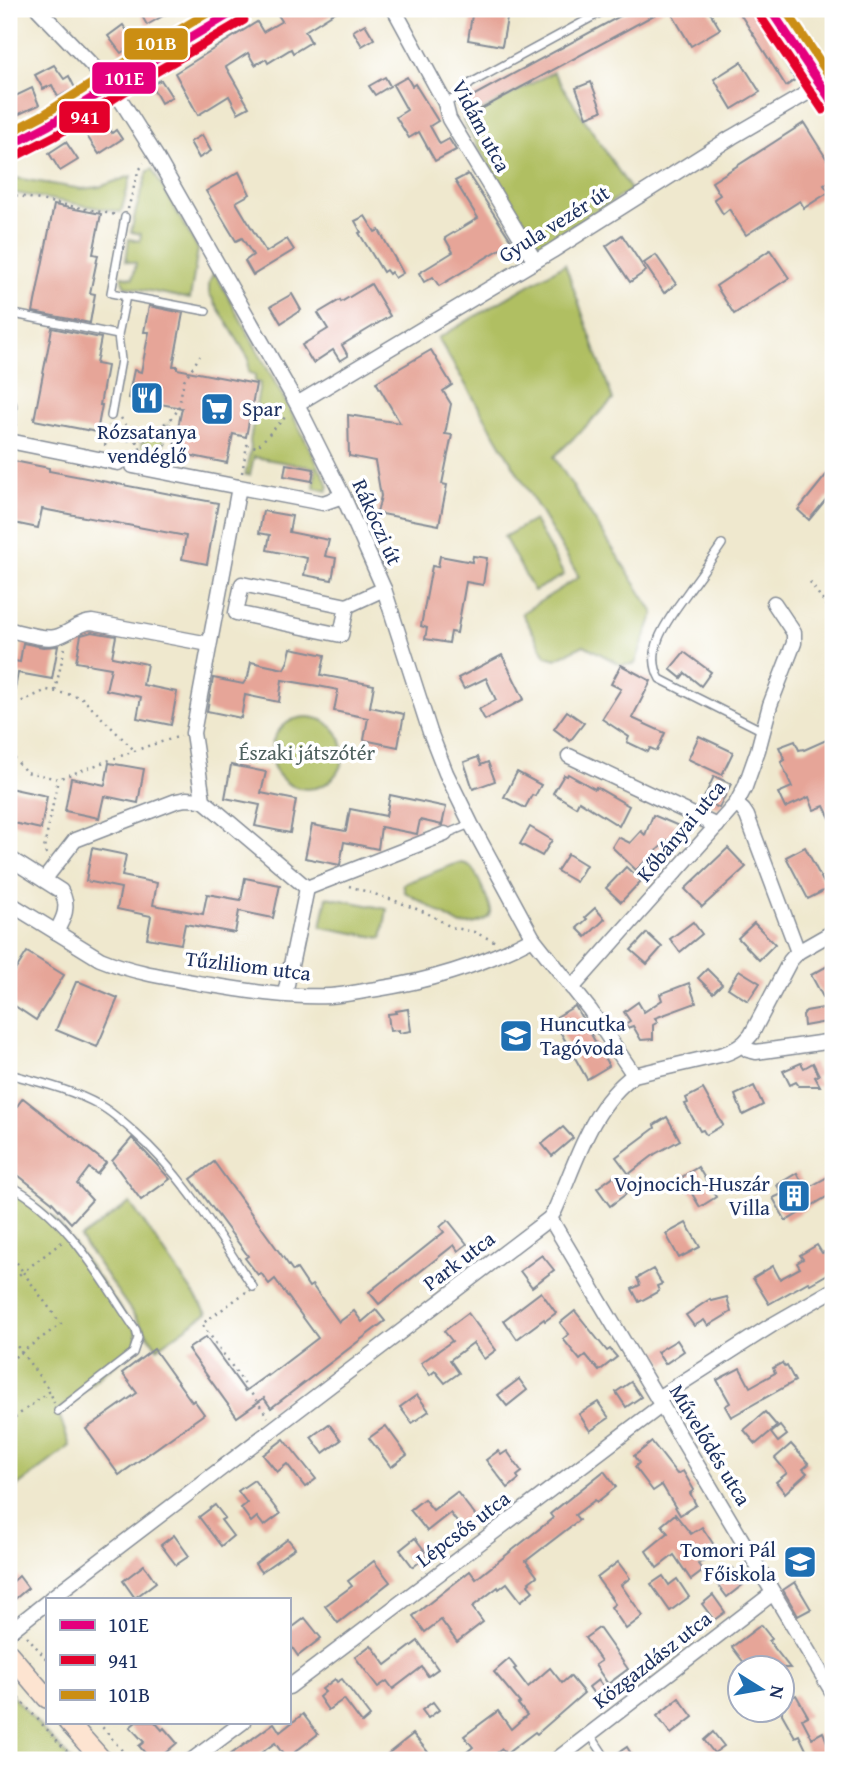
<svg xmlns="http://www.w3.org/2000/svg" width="842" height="1769" font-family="'Gentium Book Plus',serif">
  <rect width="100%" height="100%" fill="#fff"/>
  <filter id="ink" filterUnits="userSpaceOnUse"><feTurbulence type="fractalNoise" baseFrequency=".0143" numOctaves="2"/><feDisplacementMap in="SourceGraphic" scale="14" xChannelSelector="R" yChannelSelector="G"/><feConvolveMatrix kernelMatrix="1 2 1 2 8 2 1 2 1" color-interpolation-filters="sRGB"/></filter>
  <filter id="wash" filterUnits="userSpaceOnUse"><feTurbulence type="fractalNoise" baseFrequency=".00686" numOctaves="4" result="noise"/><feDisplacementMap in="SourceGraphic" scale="28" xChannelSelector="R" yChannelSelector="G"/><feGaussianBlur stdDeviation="1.57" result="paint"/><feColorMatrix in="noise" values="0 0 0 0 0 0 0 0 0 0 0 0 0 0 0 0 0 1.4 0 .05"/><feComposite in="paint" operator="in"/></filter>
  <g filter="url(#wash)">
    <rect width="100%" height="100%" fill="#efe8ce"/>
    <!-- green -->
    <g fill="#b0bf62" stroke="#667760" stroke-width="2">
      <polygon points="553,72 631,190 537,247 463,121"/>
      <polygon points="152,169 198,249 190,299 125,286 122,280 122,276 133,278 136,263 126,261 129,239 140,241 141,234 131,232 136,210 148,171"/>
      <polygon points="131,176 121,212 9,192 9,177 82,189 99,187"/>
      <polygon points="565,264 613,400 554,457 654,613 635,664 621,665 584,645 556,659 546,656 522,613 579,577 438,338"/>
      <polygon points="214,271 289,408 329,486 327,491 314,488 316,468 254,457 250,475 245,475 251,448 250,441 260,383 255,382 255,375 248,372 249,359 209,293 209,283"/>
      <polygon points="167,425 163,445 154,450 153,455 147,459 141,443"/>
      <polygon points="534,520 564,575 534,591 504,537"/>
      <circle cx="307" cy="753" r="36"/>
      <path d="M 462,863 C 466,864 469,864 472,868 C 476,873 493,909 491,913 C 487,923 469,925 461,925 L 405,892 L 403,884 L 455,864 Z"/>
      <polygon points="327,897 387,909 382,938 321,927"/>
      <polygon points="9,1185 56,1220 136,1330 137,1346 58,1411 70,1446 9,1493"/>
      <polygon points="130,1203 207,1313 157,1348 80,1238"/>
      <polygon points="9,1692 71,1760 9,1760"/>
    </g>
    <g id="blocks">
      <!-- building -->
      <g fill="#e6a598">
        <polygon points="138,9 175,9 147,25"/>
        <polygon points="274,9 340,9 305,31 311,42 293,53 291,49 268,63 266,59 255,65 248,53 226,67 249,107 238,113 229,96 198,115 175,73 257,22 263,32 282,21"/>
        <polygon points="473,9 485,9 508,13 502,46 468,40"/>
        <polygon points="633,9 665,9 465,118 458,104"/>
        <polygon points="669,9 708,9 720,29 691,46"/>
        <polygon points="737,9 751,9 795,80 786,86"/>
        <polygon points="365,24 374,39 362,46 353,31"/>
        <polygon points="123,25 136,43 121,53 108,36"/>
        <polygon points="741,62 760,92 732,109 714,79"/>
        <polygon points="54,65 64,79 69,76 75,88 58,97 52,85 43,89 35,75"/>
        <polygon points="385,77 390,86 375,95 369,86"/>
        <polygon points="407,77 412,86 415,84 438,121 430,126 440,144 449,139 456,150 435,161 419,132 409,138 396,117 407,110 393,85"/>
        <polygon points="161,80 172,97 161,103 151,85"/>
        <polygon points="591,82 602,111 587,117 576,88"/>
        <polygon points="32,88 39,105 15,116 9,99"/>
        <polygon points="804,123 833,169 833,179 824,185 829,192 804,208 800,201 746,235 729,209 723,214 714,199 720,195 712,182"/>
        <polygon points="107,124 112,133 116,130 122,139 99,154 87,136"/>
        <polygon points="202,135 211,151 199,158 190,142"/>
        <polygon points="66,142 78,160 60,171 49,153"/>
        <polygon points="239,172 250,194 236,202 266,252 287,239 294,250 253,275 245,261 253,255 242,238 236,241 206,191"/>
        <polygon points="468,174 512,242 439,286 433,277 424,282 419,273 453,252 445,238 478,218 455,181"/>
        <polygon points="54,205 101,214 93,254 98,255 90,293 95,294 90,323 33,312"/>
        <polygon points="365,216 375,232 379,230 403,273 395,278 391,272 389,274 386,270 383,272 359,233 361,232 355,221"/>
        <polygon points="622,235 646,271 630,282 606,246"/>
        <polygon points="770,250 789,278 734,314 716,286"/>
        <polygon points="656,255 676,284 664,293 644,263"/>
        <polygon points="371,284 390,316 342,345 348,356 340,361 333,350 313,363 302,345 328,329 318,313 340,300 341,302"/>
        <polygon points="292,294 301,310 281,323 271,306"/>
        <polygon points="149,306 183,313 173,366 177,366 177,369 256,384 246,437 233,434 227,463 173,452 182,408 128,398 134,370 141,372 149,332 144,332"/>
        <polygon points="52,328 101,338 96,364 107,366 100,405 102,405 97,432 34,420"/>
        <polygon points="431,350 452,385 443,391 451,404 445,434 452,435 442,484 447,485 439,525 377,513 381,496 375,461 349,456 348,415 400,423 376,382"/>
        <polygon points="9,460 49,468 49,471 218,503 207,564 182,559 186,536 42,509 38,528 9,522"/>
        <polygon points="286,464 314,469 312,481 284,476"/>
        <polygon points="827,474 833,479 833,491 809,520 798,510"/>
        <polygon points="263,511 292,516 289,532 329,540 325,556 336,558 332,580 304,575 307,558 267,550 270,535 259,533"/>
        <polygon points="440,556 472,562 473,556 487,558 483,585 466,582 457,633 451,632 449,643 425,639 427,628 421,626 432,566 438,567"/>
        <polygon points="92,632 116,636 112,657 147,664 143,685 177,692 171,725 137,718 141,697 106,690 111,668 76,662 81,635"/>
        <polygon points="23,643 43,647 58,646 52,679 18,673 14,694 9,693 9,660 20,662"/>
        <polygon points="291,648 325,655 321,675 374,685 370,707 404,714 398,747 364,740 368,718 334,711 338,690 318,686 282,680 279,702 245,695 241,718 207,711 213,678 243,684 248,677 251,662 284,669 288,661"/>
        <polygon points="684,652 711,672 701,686 685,673 681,678 670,669"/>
        <polygon points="502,655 524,699 485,720 479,709 496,700 486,678 464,689 458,678"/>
        <polygon points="621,665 651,681 632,718 665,733 657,751 650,748 648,752 627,742 629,737 602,719 621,689 611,684"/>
        <polygon points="567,711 584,723 570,741 554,729"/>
        <polygon points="699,736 733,752 722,775 688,759"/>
        <polygon points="833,737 833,824 824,806 814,810 809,797 785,808 778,793 792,787 781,762 785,760 779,747 795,741 799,750 803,749 804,750"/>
        <polygon points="478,757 481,765 488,762 495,781 473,789 464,762"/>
        <polygon points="109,763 144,769 138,803 104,796 99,818 65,811 71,778 105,785"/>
        <polygon points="231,765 266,772 261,793 296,800 290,833 255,826 260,805 225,798"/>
        <polygon points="517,772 541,785 535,796 532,795 525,808 504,797"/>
        <polygon points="568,774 595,789 596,787 629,806 619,826 579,801 576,807 553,793 564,775 567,776"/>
        <polygon points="714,776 731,784 719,808 703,800"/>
        <polygon points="9,788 47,796 41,829 9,822 11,800 9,800"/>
        <polygon points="390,795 446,807 442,825 420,820 417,834 381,827 378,849 344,842 340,865 305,858 312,825 346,831 350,809 386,816"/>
        <polygon points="653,815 679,826 672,842 668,840 636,870 612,847 618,837 630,843 641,831 645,835"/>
        <polygon points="530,827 552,840 542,856 520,844"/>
        <polygon points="805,847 827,889 808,899 786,857"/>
        <polygon points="92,848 126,855 122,876 157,883 153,905 203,914 207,894 241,900 245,878 280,885 273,918 239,911 235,933 185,924 181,944 147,938 151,916 117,909 121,888 86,881"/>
        <polygon points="728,848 746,867 702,907 685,889"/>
        <polygon points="568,854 586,865 576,882 557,871"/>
        <polygon points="626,867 641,881 621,902 606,888"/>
        <polygon points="595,908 605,919 586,937 577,928 587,919 585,917"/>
        <polygon points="693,922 702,934 680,952 670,939"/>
        <polygon points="754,923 775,944 759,960 738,938"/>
        <polygon points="647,933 662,947 647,964 631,950"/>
        <polygon points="27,952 64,975 36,1020 9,1002 9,980"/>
        <polygon points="833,963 833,991 823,997 811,975"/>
        <polygon points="707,969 722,984 713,993 698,978"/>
        <polygon points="739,970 760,983 748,1001 728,988"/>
        <polygon points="76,982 80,982 118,998 97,1047 56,1030"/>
        <polygon points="689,983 696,1003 655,1018 658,1022 653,1025 653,1039 641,1040 633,1026 627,1028 625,1024 630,1021 624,1012 638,1002 644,1012 662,1000 660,994"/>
        <polygon points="575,1006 609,1066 587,1079 553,1019"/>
        <polygon points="829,1007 832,1021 804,1026 803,1015 806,1011"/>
        <polygon points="408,1009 411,1031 399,1033 399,1030 390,1031 388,1014 397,1013 396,1011"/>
        <polygon points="801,1063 804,1068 813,1063 819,1075 815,1077 820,1086 799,1086 796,1082 790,1085 783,1071"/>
        <polygon points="754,1086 763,1105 743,1115 735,1095"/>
        <polygon points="703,1089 723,1125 706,1135 703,1130 700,1131 685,1104 688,1103 686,1098"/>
        <polygon points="23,1098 106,1163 97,1174 89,1168 77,1184 92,1200 71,1223 52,1202 9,1168 9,1117"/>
        <polygon points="667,1117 680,1140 655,1154 629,1174 616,1157 655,1128 654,1125"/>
        <polygon points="563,1127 573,1138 552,1156 542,1144"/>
        <polygon points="132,1138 170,1179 141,1200 112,1161"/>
        <polygon points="214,1162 293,1271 297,1269 309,1287 312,1285 339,1322 354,1311 362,1322 376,1310 385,1321 271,1408 264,1398 237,1417 188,1349 206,1337 245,1391 267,1375 268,1376 318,1338 275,1279 269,1284 261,1273 258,1275 245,1258 248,1256 191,1179"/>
        <polygon points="698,1167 716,1197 700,1207 682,1177"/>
        <polygon points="797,1173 806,1189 833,1174 833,1193 786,1221 773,1198 782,1194 777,1185"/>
        <polygon points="614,1176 626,1194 610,1206 597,1188"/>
        <polygon points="448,1220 467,1244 458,1251 454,1245 379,1304 369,1292 444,1232 440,1227"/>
        <polygon points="686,1223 700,1247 679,1258 666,1234"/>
        <polygon points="817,1245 822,1253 824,1252 825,1254 829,1251 833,1258 833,1271 810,1284 808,1282 769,1304 753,1278 773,1266 780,1279 800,1268 797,1263 803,1259 800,1255"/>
        <polygon points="542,1255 554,1270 532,1287 520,1271"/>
        <polygon points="653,1269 662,1284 657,1286 659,1291 639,1302 632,1289 640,1285 637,1278"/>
        <polygon points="541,1292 556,1313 545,1321 544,1319 517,1339 504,1320"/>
        <polygon points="727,1297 731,1312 708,1326 704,1320 694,1326 686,1315 710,1299 711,1301"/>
        <polygon points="575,1311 607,1351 610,1349 617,1357 599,1371 586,1355 580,1360 563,1339 569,1334 560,1323"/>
        <polygon points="468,1313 496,1350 484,1359 473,1343 450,1360 459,1373 445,1383 435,1371 430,1375 421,1363 452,1341 444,1331"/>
        <polygon points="677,1340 684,1351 665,1364 657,1352"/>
        <polygon points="154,1349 192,1402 194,1400 204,1414 119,1475 86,1429 137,1393 122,1373"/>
        <polygon points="782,1363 785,1367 787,1366 795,1381 731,1417 725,1406 730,1403 717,1380 740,1368 750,1387 775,1373 773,1368"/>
        <polygon points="519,1379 527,1390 507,1406 498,1395"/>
        <polygon points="631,1382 641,1397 626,1407 616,1392"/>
        <polygon points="417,1395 429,1411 412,1423 400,1407"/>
        <polygon points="598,1402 609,1418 590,1431 579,1414"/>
        <polygon points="765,1412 777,1426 756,1444 744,1430"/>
        <polygon points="329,1424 341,1440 323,1453 311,1437"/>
        <polygon points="386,1426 407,1455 391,1467 369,1438"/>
        <polygon points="780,1426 787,1435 778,1442 771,1433"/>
        <polygon points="284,1439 316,1479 305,1487 287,1464 277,1472 263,1455"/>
        <polygon points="652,1442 677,1474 683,1471 694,1490 690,1493 696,1505 680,1515 662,1485 653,1491 635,1467 639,1463 634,1456"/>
        <polygon points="791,1444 809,1464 803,1469 807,1473 785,1493 776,1482 787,1473 775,1458"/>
        <polygon points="498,1451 501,1455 507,1451 522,1472 517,1476 519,1479 508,1488 486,1460"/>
        <polygon points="604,1471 616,1487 597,1502 595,1500 575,1515 579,1520 526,1561 537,1576 529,1582 530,1583 528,1585 533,1591 521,1601 507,1583 499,1589 498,1587 472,1607 483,1622 457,1642 441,1620 425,1632 413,1616 470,1571 476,1579 553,1518 550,1514"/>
        <polygon points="254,1480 280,1514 264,1526 257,1517 251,1522 241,1508 247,1503 238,1491"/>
        <polygon points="457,1492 478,1519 463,1530 450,1513 427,1531 410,1510 424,1499 433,1510"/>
        <polygon points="215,1505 225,1518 221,1520 233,1536 221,1546 199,1517"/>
        <polygon points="675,1514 691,1534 702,1527 714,1545 712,1547 716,1552 698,1564 703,1571 691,1580 674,1555 657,1568 646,1551 668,1533 662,1525"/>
        <polygon points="174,1535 189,1556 176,1565 161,1545"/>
        <polygon points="415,1538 428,1555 413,1567 400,1550"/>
        <polygon points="288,1539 295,1548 261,1572 255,1564"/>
        <polygon points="374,1561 390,1582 338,1623 325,1606 352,1586 348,1581"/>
        <polygon points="618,1562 630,1578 621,1585 643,1616 626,1629 611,1607 615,1604 610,1597 611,1597 597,1578"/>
        <polygon points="144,1565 156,1582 135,1598 123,1581"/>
        <polygon points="733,1568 745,1583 727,1597 715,1581"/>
        <polygon points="19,1576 28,1588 15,1599 9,1591 9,1585"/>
        <polygon points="663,1576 669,1585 677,1579 689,1597 670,1611 651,1584"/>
        <polygon points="795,1582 811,1609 798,1616 783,1590"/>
        <polygon points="713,1595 725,1612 714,1620 702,1604"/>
        <polygon points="305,1618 321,1638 298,1656 289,1643 289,1630"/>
        <polygon points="761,1625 772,1639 769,1641 790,1668 748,1668 732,1647"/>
        <polygon points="599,1628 628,1669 608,1684 595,1665 601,1661 585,1638"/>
        <polygon points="418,1641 438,1669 428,1676 422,1667 393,1689 387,1681 378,1687 355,1657 371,1645 386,1665"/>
        <polygon points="509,1659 516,1668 514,1669 528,1687 550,1668 562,1683 570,1676 584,1693 537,1734 535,1732 506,1754 502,1749 487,1760 457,1760 473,1747 464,1736 498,1711 511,1729 527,1715 518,1704 520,1703 494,1672"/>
        <polygon points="335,1679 337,1682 342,1679 370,1716 362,1723 344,1699 328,1710 319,1697 325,1692 322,1689"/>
        <polygon points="598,1680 612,1699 603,1706 589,1687"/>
        <polygon points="796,1695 808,1716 802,1719 812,1738 823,1732 829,1747 833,1745 833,1760 811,1760 799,1735 795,1737 782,1714 782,1703"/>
        <polygon points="679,1698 693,1717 671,1734 657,1716"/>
        <polygon points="433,1702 439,1710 428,1718 422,1710"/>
        <polygon points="303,1714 318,1734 295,1752 301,1760 287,1760 275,1743 251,1760 223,1760 274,1723 280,1732"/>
        <polygon points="136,1722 155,1722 162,1730 164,1728 177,1743 157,1760 151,1760 139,1746 144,1742 130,1727"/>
        <polygon points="713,1732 724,1746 714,1753 704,1740"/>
        <polygon points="413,1734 428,1752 418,1760 380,1760"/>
        <polygon points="627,1747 635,1760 613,1760 612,1757"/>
      </g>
    </g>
  </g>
  <g filter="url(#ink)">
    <use href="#blocks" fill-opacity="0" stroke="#858c96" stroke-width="2"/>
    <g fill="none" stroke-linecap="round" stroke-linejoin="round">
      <defs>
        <g id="lane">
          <polyline points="445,103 457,97 471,83 607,9"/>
          <polyline points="125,217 111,293 206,311"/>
          <polyline points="9,313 118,335"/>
          <polyline points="111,416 121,360 118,335 126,296"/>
          <path d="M 722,544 C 712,559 701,574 690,589 C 673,614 642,647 660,679 L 763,731"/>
          <polyline points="446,834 470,824"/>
          <path d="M 9,1074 C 39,1082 73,1090 101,1106 C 113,1113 124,1123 135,1133 C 184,1176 217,1233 253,1287"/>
          <path d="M 9,1185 C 67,1214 101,1279 136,1330 L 138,1338 L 133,1353 L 58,1411"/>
          <polyline points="590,1734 607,1760"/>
        </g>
        <g id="street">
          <polyline points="38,9 112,86 156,156 297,404 343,496 384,589 430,732 446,773 471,824 533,938 590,1010 634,1075"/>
          <polyline points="394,9 445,103 449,119 535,261"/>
          <polyline points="297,404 552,251 732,137 809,92 833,81"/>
          <polyline points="9,405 9,422"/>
          <polyline points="9,441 118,463"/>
          <polyline points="133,466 239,487"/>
          <polyline points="347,606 341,635 236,613 242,584 347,606 384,589"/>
          <path d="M 9,630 C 21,632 43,640 55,637 C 69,634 77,623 92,622 L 209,644"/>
          <polyline points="569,756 717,826"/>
          <polyline points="736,804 743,810 747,816 798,952"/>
          <path d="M 9,858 L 61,891 C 70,906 64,918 56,932"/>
          <polyline points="44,880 75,840 176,801 186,799 203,800"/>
          <polyline points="307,888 445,834"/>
          <path d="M 9,903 L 100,959 C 132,972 164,977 198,983 C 242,990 285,998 330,996 C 346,995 362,991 377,989 C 433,980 483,965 533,938"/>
          <polyline points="572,988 736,804 745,787 758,750 770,705 794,643 794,633 774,603"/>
          <polyline points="285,994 307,888 203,800 193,733 239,487 323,503 343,496"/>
          <polyline points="743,1045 748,1050 756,1052 833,1041"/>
          <polyline points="550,1218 833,1693"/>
          <polyline points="658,1398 772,1325 833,1290"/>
          <path d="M 50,1599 L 550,1218 L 555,1210 C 576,1163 591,1106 634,1075 L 724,1054 C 736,1050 743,1045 751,1035 L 790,961 L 798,952 L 833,932"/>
          <polyline points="9,1632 47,1602"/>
          <polyline points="289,1687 662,1405"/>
          <polyline points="192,1760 243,1722"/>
          <polyline points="556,1760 773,1593"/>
        </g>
        <g id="secondary">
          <polyline points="770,9 833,103"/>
          <path d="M 9,146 C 46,130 78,107 112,85 C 153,59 196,34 238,9"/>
          <polyline points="9,1654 47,1698"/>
          <polyline points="68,1722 102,1760"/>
        </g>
      </defs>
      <!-- lane casing -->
      <use href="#lane" stroke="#858c96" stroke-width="10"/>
      <!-- street casing -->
      <use href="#street" stroke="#858c96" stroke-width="17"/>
      <!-- secondary casing -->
      <use href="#secondary" stroke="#858c96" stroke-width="22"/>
      <!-- path -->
      <g stroke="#858c96" stroke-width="2.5" stroke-dasharray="2 5" stroke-linecap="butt">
        <polyline points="9,194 117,215"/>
        <polyline points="128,209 138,172 144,163"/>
        <polyline points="121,418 137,442 143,455"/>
        <polyline points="107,436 137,442 170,420"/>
        <polyline points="105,446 109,425"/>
        <polyline points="163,460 170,420 178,410 184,380 200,356"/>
        <polyline points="242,473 247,445 257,447 288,414"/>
        <polyline points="810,582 833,615"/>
        <polyline points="55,691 65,647"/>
        <polyline points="9,707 47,690 81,697 135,751"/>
        <polyline points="9,752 26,772 58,779 148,746 181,736"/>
        <polyline points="46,854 44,849 58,779"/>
        <polyline points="349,886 393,900 427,913 451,927 474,932 496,942"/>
        <polyline points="9,1251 23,1272 9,1282"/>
        <polyline points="246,1292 202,1324 268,1417"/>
        <polyline points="9,1335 50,1391"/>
        <polyline points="9,1361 61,1324 23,1272 62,1242"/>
        <polyline points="9,1422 50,1391 54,1403"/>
        <polyline points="27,1636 47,1660"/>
        <polyline points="9,1688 75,1760"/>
        <polyline points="98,1722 130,1760"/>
      </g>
      <!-- lane -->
      <use href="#lane" stroke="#fff" stroke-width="7"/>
      <!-- street -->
      <use href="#street" stroke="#fff" stroke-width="14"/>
      <!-- secondary -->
      <use href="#secondary" stroke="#fde4d1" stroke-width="19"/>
      <defs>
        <g id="bus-1">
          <polyline points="770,9 833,103"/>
          <polyline points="9,146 49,125 143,66 238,9"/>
        </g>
        <g id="bus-2">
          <polyline points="760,16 823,110"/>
          <polyline points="14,157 55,136 149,76 244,20"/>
        </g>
        <g id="bus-3">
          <polyline points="785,9 833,81"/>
          <polyline points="9,133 43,115 121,65 214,9"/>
        </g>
      </defs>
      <!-- bus-1 casing -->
      <use href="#bus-1" stroke="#fff" stroke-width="14"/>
      <!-- bus-2 casing -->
      <use href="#bus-2" stroke="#fff" stroke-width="14"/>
      <!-- bus-3 casing -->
      <use href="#bus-3" stroke="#fff" stroke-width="14"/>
      <!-- bus-1 -->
      <use href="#bus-1" stroke="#e5007d" stroke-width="9"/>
      <!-- bus-2 -->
      <use href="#bus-2" stroke="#e4002b" stroke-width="9"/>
      <!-- bus-3 -->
      <use href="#bus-3" stroke="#cb8e13" stroke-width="9"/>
    </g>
  </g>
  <!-- icons -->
  <defs>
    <symbol id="restaurant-square" viewBox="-11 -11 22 22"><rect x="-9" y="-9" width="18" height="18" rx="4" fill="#1f6fb2" stroke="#fff"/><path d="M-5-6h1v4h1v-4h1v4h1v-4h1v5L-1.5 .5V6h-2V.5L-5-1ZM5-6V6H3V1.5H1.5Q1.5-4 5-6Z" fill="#fff"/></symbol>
    <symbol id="supermarket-square" viewBox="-11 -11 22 22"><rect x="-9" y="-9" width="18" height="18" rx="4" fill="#1f6fb2" stroke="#fff"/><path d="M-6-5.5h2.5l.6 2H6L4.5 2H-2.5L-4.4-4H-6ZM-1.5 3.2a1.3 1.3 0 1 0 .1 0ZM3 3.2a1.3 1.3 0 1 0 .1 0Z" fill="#fff"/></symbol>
    <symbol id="school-square" viewBox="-11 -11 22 22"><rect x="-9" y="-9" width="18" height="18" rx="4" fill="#1f6fb2" stroke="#fff"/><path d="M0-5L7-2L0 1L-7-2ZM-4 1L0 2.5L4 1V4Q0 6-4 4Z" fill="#fff"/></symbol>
    <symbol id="building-square" viewBox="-11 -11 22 22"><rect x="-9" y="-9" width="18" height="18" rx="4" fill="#1f6fb2" stroke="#fff"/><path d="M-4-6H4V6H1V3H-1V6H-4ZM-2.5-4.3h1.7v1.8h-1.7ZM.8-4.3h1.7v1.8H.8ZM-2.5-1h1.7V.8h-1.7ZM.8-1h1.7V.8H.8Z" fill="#fff"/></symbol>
    <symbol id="university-square" viewBox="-11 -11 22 22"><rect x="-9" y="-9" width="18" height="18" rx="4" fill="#1f6fb2" stroke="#fff"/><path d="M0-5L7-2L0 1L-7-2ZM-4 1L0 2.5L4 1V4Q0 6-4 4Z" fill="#fff"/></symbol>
  </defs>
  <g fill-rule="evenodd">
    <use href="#restaurant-square" x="128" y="379" width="38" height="38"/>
    <use href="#supermarket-square" x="198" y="390" width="38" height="38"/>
    <use href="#school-square" x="497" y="1017" width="38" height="38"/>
    <use href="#building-square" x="775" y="1177" width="38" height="38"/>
    <use href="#university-square" x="781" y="1543" width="38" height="38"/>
  </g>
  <g text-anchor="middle" stroke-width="7" stroke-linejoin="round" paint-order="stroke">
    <!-- street labels -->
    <g font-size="21" fill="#1b2f5e" stroke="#fff">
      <text transform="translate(481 126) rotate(62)" y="7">Vidám utca</text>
      <text transform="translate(554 224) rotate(-32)" y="7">Gyula vezér út</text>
      <text transform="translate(377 522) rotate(66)" y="7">Rákóczi út</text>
      <text transform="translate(681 831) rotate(-50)" y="7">Kőbányai utca</text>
      <text transform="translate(248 966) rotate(7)" y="7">Tűzliliom utca</text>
      <text transform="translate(459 1261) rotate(-37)" y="7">Park utca</text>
      <text transform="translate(710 1445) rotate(59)" y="7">Művelődés utca</text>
      <text transform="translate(463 1529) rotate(-37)" y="7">Lépcsős utca</text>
      <text transform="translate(652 1660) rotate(-38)" y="7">Közgazdász utca</text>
    </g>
    <!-- poi labels -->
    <g font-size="21" fill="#1b2f5e" stroke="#fff" text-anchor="start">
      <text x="242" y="416">Spar</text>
      <text x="147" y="439" text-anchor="middle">Rózsatanya<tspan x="147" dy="24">vendéglő</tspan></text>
      <text x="540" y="1031">Huncutka<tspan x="540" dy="24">Tagóvoda</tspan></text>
      <text x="770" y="1191" text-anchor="end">Vojnocich-Huszár<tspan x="770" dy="24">Villa</tspan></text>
      <text x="776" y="1557" text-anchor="end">Tomori Pál<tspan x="776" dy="24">Főiskola</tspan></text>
    </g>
    <!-- park labels -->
    <g font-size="21" fill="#4f615f" stroke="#fff">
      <text x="307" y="760">Északi játszótér</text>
    </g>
  </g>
  <g stroke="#fff" stroke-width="2.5">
    <rect x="123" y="27" width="66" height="34" rx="7" fill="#cb8e13"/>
    <rect x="91" y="61" width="66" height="34" rx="7" fill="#e5007d"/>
    <rect x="58" y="100" width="53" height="34" rx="7" fill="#e4002b"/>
  </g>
  <g font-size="19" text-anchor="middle" font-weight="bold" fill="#fff">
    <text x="156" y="50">101B</text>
    <text x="124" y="85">101E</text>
    <text x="85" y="124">941</text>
  </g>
  <!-- margin -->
  <rect width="842" height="1769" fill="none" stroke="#fff" stroke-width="35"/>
  <!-- legend -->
  <rect x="46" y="1598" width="245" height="126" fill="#ffffff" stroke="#a4acbf" stroke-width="2"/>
  <rect x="60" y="1620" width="35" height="10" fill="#e5007d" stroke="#a4acbf" stroke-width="2"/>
  <text x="108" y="1632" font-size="21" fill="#1b2f5e">101E</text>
  <rect x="60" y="1655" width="35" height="10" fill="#e4002b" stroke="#a4acbf" stroke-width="2"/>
  <text x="108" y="1668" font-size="21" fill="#1b2f5e">941</text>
  <rect x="60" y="1690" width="35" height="10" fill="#cb8e13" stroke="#a4acbf" stroke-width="2"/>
  <text x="108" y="1702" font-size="21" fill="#1b2f5e">101B</text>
  <!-- north arrow -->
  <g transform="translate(761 1689) rotate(101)"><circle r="33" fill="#ffffff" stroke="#a4acbf" stroke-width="2"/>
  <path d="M0-5L12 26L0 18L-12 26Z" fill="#1f6fb2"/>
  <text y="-10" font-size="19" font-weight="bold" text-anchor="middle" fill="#1b2f5e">N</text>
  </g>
</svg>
